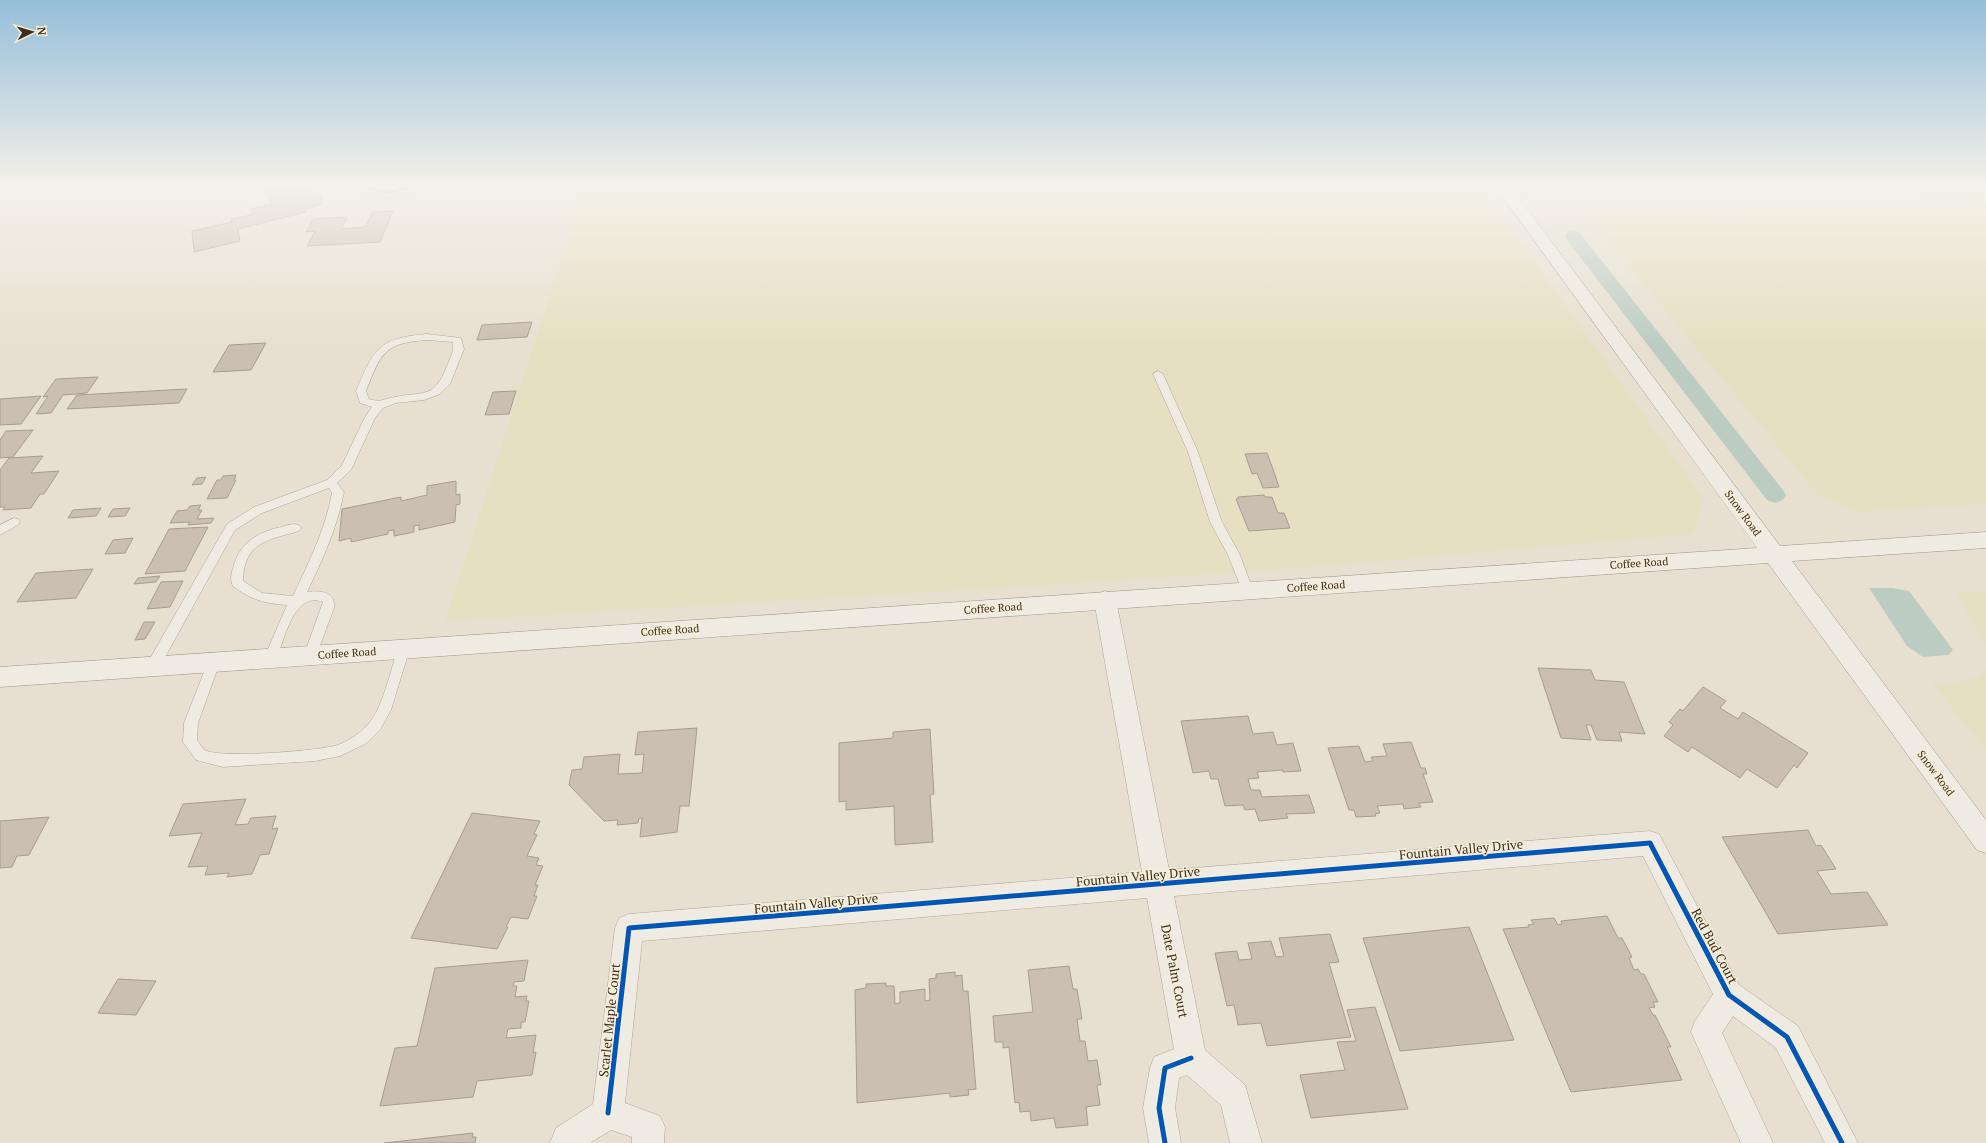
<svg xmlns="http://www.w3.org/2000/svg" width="1986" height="1143" font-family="'PT Serif',serif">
  <rect width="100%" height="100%" fill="#e7e0d1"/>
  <!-- farmland -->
  <g fill="#e6dfc2">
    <polygon points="585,185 1479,185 1704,498 1694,534 1324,566 1067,584 445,621"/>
    <polygon points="1986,196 1986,504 1855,512 1816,493 1589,218"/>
    <polygon points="1986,591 1986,646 1956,593"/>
    <polygon points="1986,668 1986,751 1932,683 1950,684 1980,677"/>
  </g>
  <!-- water -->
  <polygon fill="#bcccc2" points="1869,588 1892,588 1909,591 1953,650 1948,655 1923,657 1907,646"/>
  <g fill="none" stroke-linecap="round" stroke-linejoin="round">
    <!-- canal -->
    <polygon fill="#bcccc2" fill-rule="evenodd" points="1573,231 1579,232 1783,490 1786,495 1783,500 1775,503 1767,500 1567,240 1565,236 1567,232"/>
  </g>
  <!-- building -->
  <g fill="#cbbfb2" stroke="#a89c90">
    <polygon points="258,185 282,185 259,190"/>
    <polygon points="291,185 313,186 314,197 320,195 322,204 305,209 306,212 238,229 240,241 194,252 192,231 232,222 231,219 252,215 251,209 272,204 271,198 268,198 266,191"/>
    <polygon points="393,211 380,242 307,246 315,231 306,232 313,219 341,217 347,218 341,229 365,227 373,212"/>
    <polygon points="532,322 527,337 477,340 482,325"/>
    <polygon points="266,343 251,370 213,372 229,345"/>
    <polygon points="98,377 87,393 63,395 51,413 36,414 48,396 43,397 56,379"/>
    <polygon points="187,389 179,403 67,409 77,395"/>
    <polygon points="516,391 509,414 485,415 493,392"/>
    <polygon points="41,396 21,424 0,425 0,399"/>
    <polygon points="33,430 13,457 0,458 0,440 6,431"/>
    <polygon points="1267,453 1274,472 1279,487 1263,488 1257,473 1252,474 1245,454"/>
    <polygon points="43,456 31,473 59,471 44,494 40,494 31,508 3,510 5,507 0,507 0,470 9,458"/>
    <polygon points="236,475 234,480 236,480 227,498 207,499 217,480 221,480 223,476"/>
    <polygon points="206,477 202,484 192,485 197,478"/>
    <polygon points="456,481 456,495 460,494 460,504 456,505 455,522 419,530 419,525 414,526 414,532 394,536 394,530 388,531 388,534 351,542 351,538 339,541 342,509 401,497 401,501 427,495 427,486"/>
    <polygon points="1264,495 1265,497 1272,497 1278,513 1284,513 1290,528 1249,531 1236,499 1238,499 1238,497"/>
    <polygon points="201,505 198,510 202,510 197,519 214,518 211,523 188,525 190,522 170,523 177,511 187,510 190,506"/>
    <polygon points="101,508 96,516 68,518 73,510"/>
    <polygon points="130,508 125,516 108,517 113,509"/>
    <polygon points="208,527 185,571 145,574 169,529"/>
    <polygon points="133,538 125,553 105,554 113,540"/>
    <polygon points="93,569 76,598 17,602 36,573"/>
    <polygon points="160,576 156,582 134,584 138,578"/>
    <polygon points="183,581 170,607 147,609 161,582"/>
    <polygon points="144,622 155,622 145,639 135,640"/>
    <polygon points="1538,668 1591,670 1595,680 1624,682 1645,734 1619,732 1622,741 1597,740 1591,725 1586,725 1591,740 1561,738"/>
    <polygon points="1703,687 1726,701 1720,708 1738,719 1743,712 1808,753 1797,768 1794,765 1777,788 1747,769 1740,778 1692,747 1688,752 1664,736 1673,725 1669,722 1680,709 1683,711"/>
    <polygon points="1248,716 1253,734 1273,732 1277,745 1293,743 1301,771 1283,772 1283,770 1257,772 1259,778 1248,779 1251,790 1260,790 1262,797 1309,795 1315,813 1286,814 1288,818 1259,821 1255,809 1245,810 1243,805 1225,806 1218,779 1211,779 1209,771 1193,773 1181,721"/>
    <polygon points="697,728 689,806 680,806 677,832 640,837 642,818 639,818 638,823 617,825 618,820 604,821 569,785 572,770 582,769 584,757 620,754 618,774 642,773 644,754 635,755 638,732"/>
    <polygon points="930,729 934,794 930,795 933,842 895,845 894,806 846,810 846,801 839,802 839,743 893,738 893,732"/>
    <polygon points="1411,742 1421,768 1425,768 1427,774 1423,774 1433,802 1419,803 1421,807 1404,809 1403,804 1377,806 1380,813 1375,814 1376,816 1356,817 1354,810 1349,810 1328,748 1359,746 1365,762 1373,761 1371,757 1387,756 1383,744"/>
    <polygon points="246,799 235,825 248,824 251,818 276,816 272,829 278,828 269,854 260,855 252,874 227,877 229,873 205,875 208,866 188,867 202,833 169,836 183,804"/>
    <polygon points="472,813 540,821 534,834 537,835 527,856 539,858 536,865 543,866 535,885 538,885 534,896 537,896 528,919 511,917 506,927 508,927 497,949 411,938"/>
    <polygon points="49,817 29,855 17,856 12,867 0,868 0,821"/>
    <polygon points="1808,830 1816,846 1821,845 1836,869 1817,871 1831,894 1867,892 1888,925 1778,934 1722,837"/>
    <polygon points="1607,916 1618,938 1622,938 1632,957 1629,958 1634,970 1638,969 1641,974 1644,974 1658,1002 1653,1002 1655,1007 1649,1008 1653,1015 1655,1015 1671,1047 1667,1047 1682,1080 1571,1092 1503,929 1529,927 1528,925 1534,924 1531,920 1554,918 1558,925 1562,924 1561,921"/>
    <polygon points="1469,927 1514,1040 1400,1051 1363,938"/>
    <polygon points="1330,934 1339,962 1329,963 1351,1037 1267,1046 1261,1023 1238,1025 1234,1005 1227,1006 1215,953 1237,951 1239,960 1252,959 1248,943 1271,941 1276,957 1284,956 1279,938"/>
    <polygon points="528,960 524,981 514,982 513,986 517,986 515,997 527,996 526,1001 529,1001 525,1022 521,1022 521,1028 508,1029 506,1038 536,1035 533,1053 536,1052 532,1075 477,1081 473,1097 380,1106 395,1048 417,1046 435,968"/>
    <polygon points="1069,966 1073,989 1077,989 1082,1019 1077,1019 1080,1041 1085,1041 1088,1061 1097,1060 1101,1085 1097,1085 1100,1105 1086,1107 1088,1125 1056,1128 1054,1118 1031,1121 1030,1111 1020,1112 1019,1102 1015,1103 1009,1047 1003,1048 1003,1042 995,1042 993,1016 1033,1012 1028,970"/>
    <polygon points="955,972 955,976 962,975 963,991 968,991 976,1089 968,1090 969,1095 950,1097 950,1093 857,1103 855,990 866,988 866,984 886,983 886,986 894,986 895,1004 900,1003 900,992 925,989 925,1001 930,1000 929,979 936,978 936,974"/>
    <polygon points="118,979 156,981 136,1015 98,1013"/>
    <polygon points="1375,1007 1408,1109 1311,1118 1300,1075 1345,1070 1337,1042 1356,1041 1347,1010"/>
    <polygon points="473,1133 472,1137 476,1137 475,1143 384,1143"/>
  </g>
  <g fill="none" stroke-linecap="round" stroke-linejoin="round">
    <defs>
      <g id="lane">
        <path d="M 427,334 L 461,338 L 464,349 L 450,384 L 440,394 L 424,400 L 396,403 L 383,408 L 375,418 L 351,470 L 337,483 L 344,492 C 337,528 323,559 307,592 C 321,590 336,592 334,608 L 315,659 L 310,660 L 305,659 L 304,655 L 323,602 C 293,590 284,643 275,662 L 270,663 L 265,662 L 264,658 L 287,605 C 266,604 249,599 233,586 C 230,581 231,574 233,568 C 239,544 257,532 281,527 C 287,525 293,523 299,525 L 301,528 L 299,531 C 269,540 244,541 243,581 L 262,593 L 293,596 C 309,562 325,530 332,493 L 329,488 L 262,513 L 235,530 L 158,670 L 153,671 L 148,670 L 147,666 L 148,662 L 227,524 L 254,507 L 327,480 L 342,465 L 365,417 L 372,407 L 360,403 L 356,391 C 374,349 378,338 427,334 ZM 427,340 L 453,342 C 454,351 451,357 447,366 C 434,399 425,391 395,397 C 382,399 382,403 369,399 L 366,391 C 381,354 383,343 427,340 Z"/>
        <polygon points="1158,371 1163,374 1198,452 1222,522 1240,555 1253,590 1251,593 1243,593 1228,555 1210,522 1188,452 1153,374"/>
        <polygon points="14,518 18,519 20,522 18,525 0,535 0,525"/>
        <path d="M 404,643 L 409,644 L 410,648 L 391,710 L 380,730 L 367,743 L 340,756 L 315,761 L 223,767 L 196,760 L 183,742 L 184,723 L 208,662 L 209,658 L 214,657 L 219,658 L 220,662 L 198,723 L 197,740 C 200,744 203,750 207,751 C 225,758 318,751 338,745 C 350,740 362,732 370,722 C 383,706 391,669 398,648 L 399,644 Z"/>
      </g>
      <g id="street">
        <polygon points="347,185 378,185 389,187 398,185 425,185 423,188 389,197 349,188"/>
        <polygon points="1105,591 1113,594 1116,600 1169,870 1650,831 1659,834 1739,985 1798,1026 1858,1143 1825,1143 1776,1048 1733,1016 1722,1033 1773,1143 1741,1143 1691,1032 1695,1021 1713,994 1643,856 1174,896 1205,1050 1245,1085 1262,1143 1230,1143 1221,1105 1187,1075 1179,1078 1175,1108 1181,1143 1149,1143 1143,1108 1150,1068 1154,1057 1174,1049 1147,898 642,941 625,1103 660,1116 665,1127 664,1143 632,1143 632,1137 611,1130 590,1143 550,1143 556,1128 593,1104 615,928 619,918 629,914 1142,872 1094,600 1097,594"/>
      </g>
      <polygon id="secondary" points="1494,185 1509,185 1780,546 1986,532 1986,548 1792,561 1986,820 1986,853 1977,850 1768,563 0,687 0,667 1757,548"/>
    </defs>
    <!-- lane casing -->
    <use href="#lane" stroke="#ada599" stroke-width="1"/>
    <!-- street casing -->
    <use href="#street" stroke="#ada599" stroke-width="1"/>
    <!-- secondary casing -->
    <use href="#secondary" stroke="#9c958a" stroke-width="1"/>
    <!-- lane -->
    <use href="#lane" fill="#efebe3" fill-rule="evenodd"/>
    <!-- street -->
    <use href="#street" fill="#efebe3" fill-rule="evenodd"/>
    <!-- secondary -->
    <use href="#secondary" fill="#efebe3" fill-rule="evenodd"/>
    <defs>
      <polyline id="cycleway-far1" points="354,185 389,192 418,185"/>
      <g id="cycleway">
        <polyline points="608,1113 629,928 1650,843 1729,995 1787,1037 1842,1143"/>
        <polyline points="1165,1143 1159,1108 1165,1068 1191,1058"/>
      </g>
    </defs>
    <!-- cycleway-far1 casing -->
    <use href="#cycleway-far1" stroke="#f7eed8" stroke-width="5"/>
    <!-- cycleway casing -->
    <use href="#cycleway" stroke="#f7eed8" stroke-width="8"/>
    <!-- cycleway-far1 -->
    <use href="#cycleway-far1" stroke="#0057b8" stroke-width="3"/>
    <!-- cycleway -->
    <use href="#cycleway" stroke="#0057b8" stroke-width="5"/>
  </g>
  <!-- sky -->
  <linearGradient id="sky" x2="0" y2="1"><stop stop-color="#96bed9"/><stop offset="0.54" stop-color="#f4f1ea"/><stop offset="1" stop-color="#f4f1ea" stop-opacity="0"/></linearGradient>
  <rect width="1986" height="345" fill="url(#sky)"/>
  <g text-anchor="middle" stroke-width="3" stroke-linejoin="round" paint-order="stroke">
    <!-- street labels -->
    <g font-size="11" fill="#3d2e20" stroke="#f7eed8">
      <text transform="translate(1743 513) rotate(54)" y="4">Snow Road</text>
      <text transform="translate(1639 563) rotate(-4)" y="4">Coffee Road</text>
      <text transform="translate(1316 586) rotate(-4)" y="4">Coffee Road</text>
      <text transform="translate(993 608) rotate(-4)" y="4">Coffee Road</text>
      <text transform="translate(670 630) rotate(-4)" y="4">Coffee Road</text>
      <text transform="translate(347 653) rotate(-4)" y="4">Coffee Road</text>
      <text transform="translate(1936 773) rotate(53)" y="4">Snow Road</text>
    </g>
    <!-- near-street labels -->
    <g font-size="13" fill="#3d2e20" stroke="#f7eed8">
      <text transform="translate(1461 849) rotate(-5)" y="5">Fountain Valley Drive</text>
      <text transform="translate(1138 876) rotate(-5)" y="5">Fountain Valley Drive</text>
      <text transform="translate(816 903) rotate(-5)" y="5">Fountain Valley Drive</text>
      <text transform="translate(1715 946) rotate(62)" y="5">Red Bud Court</text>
      <text transform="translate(1175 971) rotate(79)" y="5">Date Palm Court</text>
      <text transform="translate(609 1020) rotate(-84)" y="5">Scarlet Maple Court</text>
    </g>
  </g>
  <!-- north arrow -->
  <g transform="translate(32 32) rotate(85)" stroke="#f7eed8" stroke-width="3" paint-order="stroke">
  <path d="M0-3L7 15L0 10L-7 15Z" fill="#3d2e20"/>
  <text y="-6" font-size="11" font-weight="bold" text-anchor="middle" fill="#3d2e20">N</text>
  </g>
</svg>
